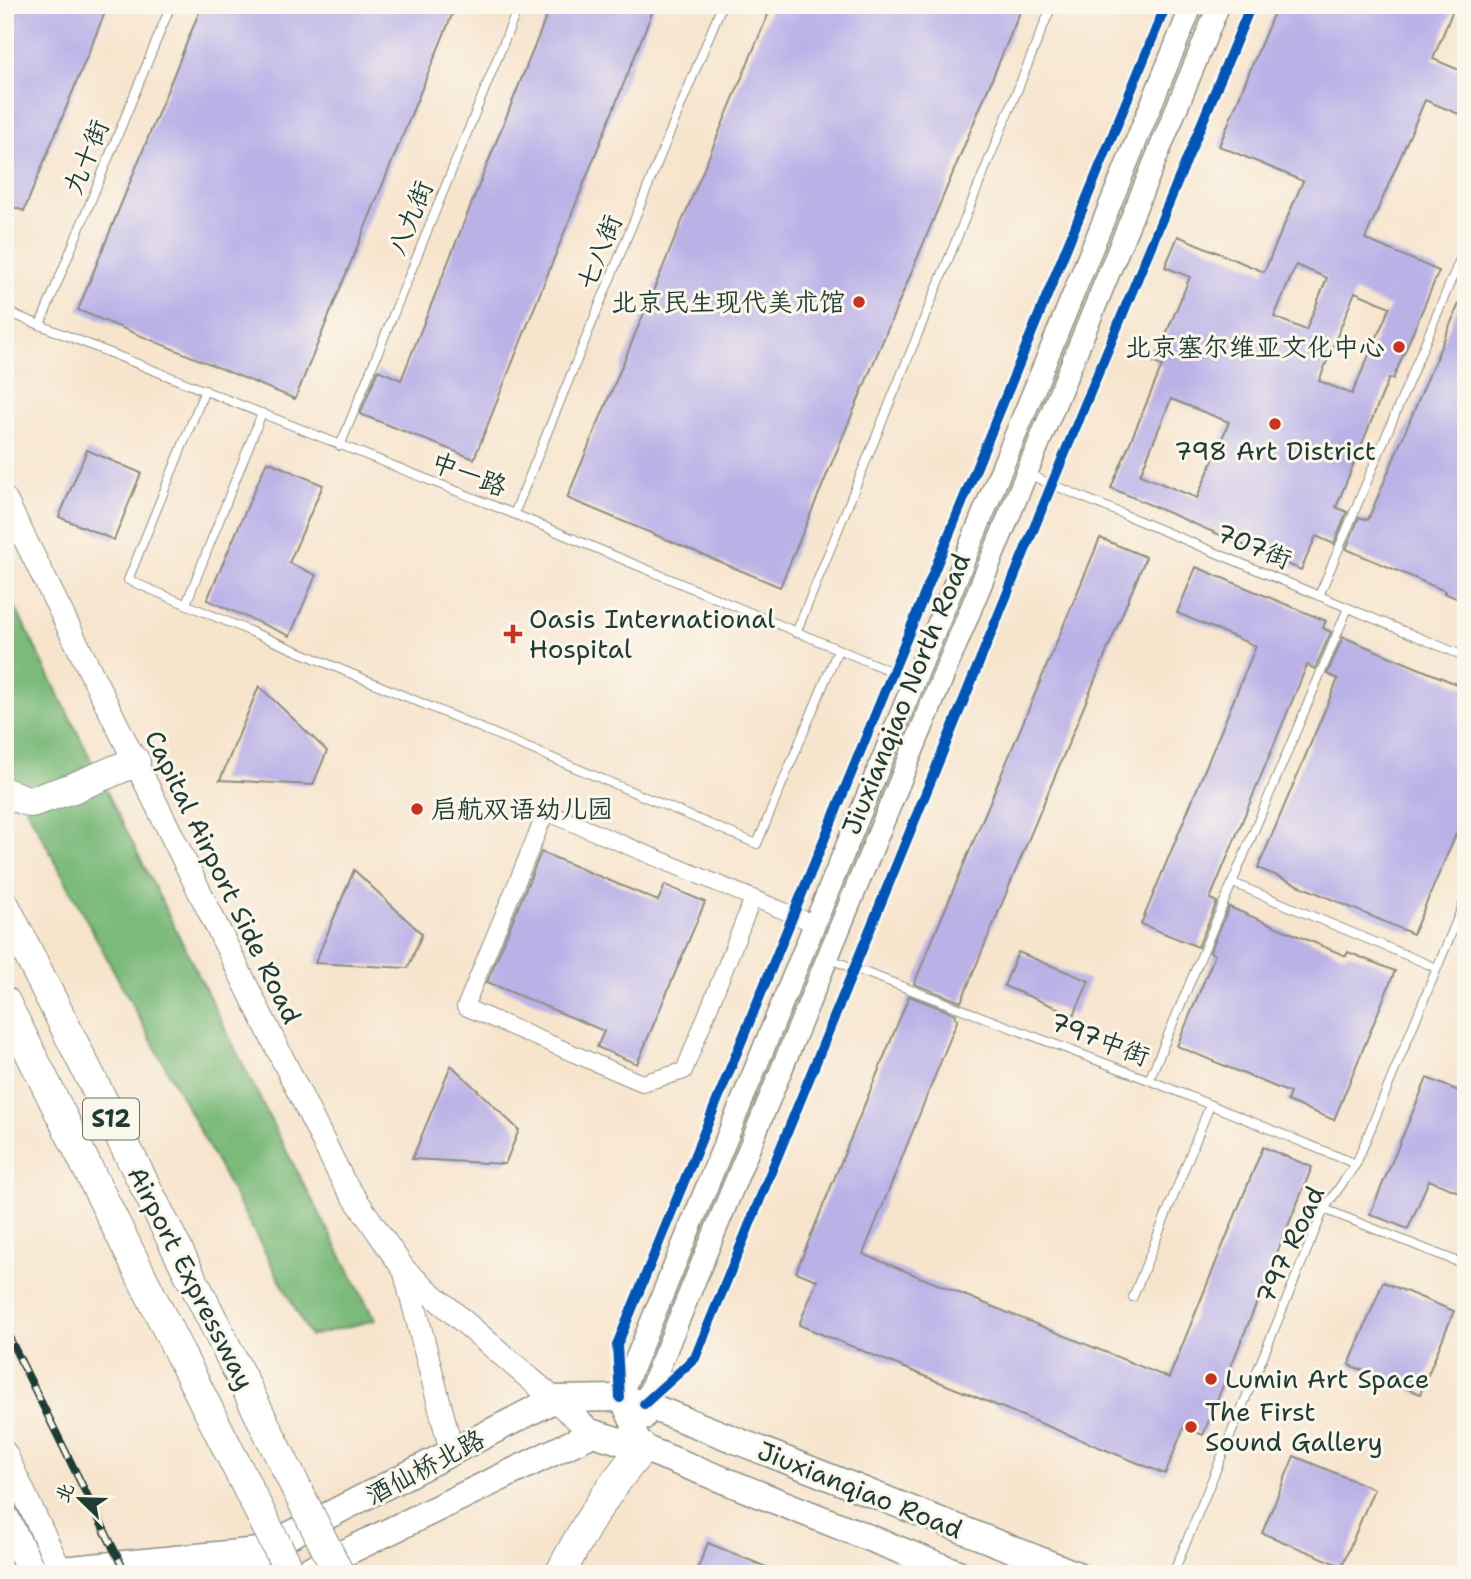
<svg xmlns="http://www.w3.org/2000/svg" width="1471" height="1579" font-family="'Shantell Sans','LXGW WenKai TC',sans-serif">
  <rect width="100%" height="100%" fill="#fbf7ec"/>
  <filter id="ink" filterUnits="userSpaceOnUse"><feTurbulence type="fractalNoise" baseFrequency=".0143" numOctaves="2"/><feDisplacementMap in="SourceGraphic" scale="14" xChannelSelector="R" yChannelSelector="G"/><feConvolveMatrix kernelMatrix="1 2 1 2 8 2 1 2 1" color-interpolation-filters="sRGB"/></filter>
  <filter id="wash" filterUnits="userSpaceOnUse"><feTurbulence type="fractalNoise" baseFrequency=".00686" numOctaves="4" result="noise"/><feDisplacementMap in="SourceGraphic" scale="28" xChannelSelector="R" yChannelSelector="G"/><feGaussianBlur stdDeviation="1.57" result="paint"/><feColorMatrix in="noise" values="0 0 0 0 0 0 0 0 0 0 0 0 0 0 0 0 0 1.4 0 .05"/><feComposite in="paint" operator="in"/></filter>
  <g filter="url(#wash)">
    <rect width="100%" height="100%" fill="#f7e4cd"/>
    <!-- forest -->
    <polygon fill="#7cba7a" stroke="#4e7c57" stroke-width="2" points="5,587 279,1137 375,1320 310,1336 5,768"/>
    <g id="blocks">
      <!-- building -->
      <g fill="#bab1e7" fill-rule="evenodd">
        <polygon points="5,5 108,5 24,211 5,204"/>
        <polygon points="202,5 456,5 295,399 78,310"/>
        <polygon points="551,5 655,5 474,459 360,414 378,370 401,380"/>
        <polygon points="772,5 1023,5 780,587 567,498"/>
        <path d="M 1277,5 L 1455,5 L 1433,59 L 1466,73 L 1466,117 L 1425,100 L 1365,239 L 1439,271 L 1393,379 L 1389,378 L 1336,507 L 1347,512 L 1334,544 L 1316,536 L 1301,570 L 1111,488 L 1162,366 L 1154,363 L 1190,277 L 1165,267 L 1178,236 L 1264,272 L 1303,181 L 1219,146 ZM 1296,265 L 1327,278 L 1306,330 L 1274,317 ZM 1355,292 L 1390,307 L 1352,394 L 1319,381 ZM 1171,399 L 1229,422 L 1197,498 L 1140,475 Z"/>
        <polygon points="1466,287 1466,602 1444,593 1445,591 1346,549 1359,517 1368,520"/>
        <polygon points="87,450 141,473 114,540 59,517"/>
        <polygon points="267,461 323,485 289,563 316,575 290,636 207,600"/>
        <polygon points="1100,538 1146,557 961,1002 914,984"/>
        <polygon points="1196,567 1326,621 1323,628 1331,632 1315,669 1307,665 1210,899 1217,902 1198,947 1141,924 1256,646 1177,613"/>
        <polygon points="1343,637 1466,688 1466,811 1413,934 1258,868 1338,679 1327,674"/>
        <polygon points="259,686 327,751 313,785 220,780"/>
        <polygon points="541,852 658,901 665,885 705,902 637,1064 597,1047 604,1031 487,982"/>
        <polygon points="354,870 422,934 408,968 315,963"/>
        <polygon points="1229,907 1346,956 1348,952 1395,971 1334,1120 1287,1101 1290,1093 1177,1046 1215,955 1210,952"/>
        <polygon points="1018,952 1089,981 1074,1015 1004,986"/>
        <polygon points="909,996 956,1014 955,1017 958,1019 863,1254 1169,1378 1263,1147 1312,1167 1203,1435 1184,1427 1165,1474 799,1325 817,1280 796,1272"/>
        <polygon points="451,1065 519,1130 505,1164 412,1159"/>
        <polygon points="1427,1078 1466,1094 1466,1195 1429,1180 1408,1229 1370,1214"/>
        <polygon points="1383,1282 1454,1311 1420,1394 1349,1365"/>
        <polygon points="1294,1456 1374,1489 1342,1566 1262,1533"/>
        <polygon points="708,1543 781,1573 781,1574 695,1574"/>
      </g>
    </g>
  </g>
  <g filter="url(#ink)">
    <use href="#blocks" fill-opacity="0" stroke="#8b9080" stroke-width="2"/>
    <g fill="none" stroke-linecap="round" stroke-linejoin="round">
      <defs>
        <g id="service">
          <polyline points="5,311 514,514 912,680"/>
          <polyline points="40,325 171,5"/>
          <polyline points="205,390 128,580 757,844 838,650"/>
          <polyline points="340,446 519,5"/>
          <polyline points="1027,474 1466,657"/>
          <polyline points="514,514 722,5"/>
          <polyline points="1319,596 1466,245"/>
          <polyline points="186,604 262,413"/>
          <polyline points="796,633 1052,5"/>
          <polyline points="1233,883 1437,968"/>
          <polyline points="827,958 1149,1080 1356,1164"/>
          <polyline points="1149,1080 1348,608"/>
          <polyline points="1324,1209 1466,1265"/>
          <polyline points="1133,1297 1210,1105"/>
          <polyline points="1173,1574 1324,1209 1356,1164 1466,898"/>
        </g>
        <polyline id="minor" points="753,898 684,1071 642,1083 465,1007 546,812 815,924"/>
        <g id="tertiary">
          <polyline points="644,1419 644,1404 1219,5"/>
          <polyline points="643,1448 620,1398 1192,5"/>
        </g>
        <g id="secondary">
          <polyline points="5,499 343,1181 405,1271 593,1433"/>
          <polyline points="405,1271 452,1453"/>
          <polyline points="5,1453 62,1574"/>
        </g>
        <g id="primary">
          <polyline points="214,1574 555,1399 620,1398 644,1404 1075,1574"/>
          <polyline points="301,1574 593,1433 643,1448 960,1574"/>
        </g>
        <g id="trunk">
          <polyline points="5,1518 33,1574"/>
          <polyline points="61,1571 259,1552"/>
        </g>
        <g id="motorway">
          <polyline points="5,793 31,802 73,788 135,762"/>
          <polyline points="5,907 218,1331"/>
          <polyline points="5,1002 180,1354"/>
          <path d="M 560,1574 C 584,1527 608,1488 643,1448"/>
        </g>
      </defs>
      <!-- service casing -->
      <use href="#service" stroke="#8b9080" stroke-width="10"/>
      <!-- minor casing -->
      <use href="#minor" stroke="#8b9080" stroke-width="18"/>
      <!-- tertiary casing -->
      <use href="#tertiary" stroke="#8b9080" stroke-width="24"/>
      <!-- secondary casing -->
      <use href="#secondary" stroke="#8b9080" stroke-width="25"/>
      <!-- primary casing -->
      <use href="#primary" stroke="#8b9080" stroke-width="29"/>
      <!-- trunk casing -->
      <use href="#trunk" stroke="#8b9080" stroke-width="31"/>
      <!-- motorway casing -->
      <use href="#motorway" stroke="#8b9080" stroke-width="32"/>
      <!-- service -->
      <use href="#service" stroke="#fff" stroke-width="8"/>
      <!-- minor -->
      <use href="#minor" stroke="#fff" stroke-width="16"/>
      <!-- tertiary -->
      <use href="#tertiary" stroke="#fff" stroke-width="21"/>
      <!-- secondary -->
      <use href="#secondary" stroke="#fff" stroke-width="23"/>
      <!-- primary -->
      <use href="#primary" stroke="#fff" stroke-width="26"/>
      <!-- trunk -->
      <use href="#trunk" stroke="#fff" stroke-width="28"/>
      <!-- motorway -->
      <use href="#motorway" stroke="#fff" stroke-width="30"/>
      <defs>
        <polyline id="rail" points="5,1329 126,1574"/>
      </defs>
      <!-- rail casing -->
      <use href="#rail" stroke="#1f3d34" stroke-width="8"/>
      <!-- rail -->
      <use href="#rail" stroke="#fbf7ec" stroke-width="5" stroke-dasharray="16" stroke-linecap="butt"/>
      <defs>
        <g id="motorway-bridge">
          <polyline points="218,1331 339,1574"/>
          <polyline points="180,1354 291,1574"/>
        </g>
      </defs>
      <!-- motorway-bridge casing -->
      <use href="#motorway-bridge" stroke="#8b9080" stroke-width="32" stroke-linecap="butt"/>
      <!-- motorway-bridge -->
      <use href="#motorway-bridge" stroke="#fff" stroke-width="30"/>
      <defs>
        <g id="cycleway">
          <polyline points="620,1398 617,1345 1166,5"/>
          <polyline points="644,1404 695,1358 1052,484 1251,5"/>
        </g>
      </defs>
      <!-- cycleway casing -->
      <use href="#cycleway" stroke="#fbf7ec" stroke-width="15"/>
      <!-- cycleway -->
      <use href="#cycleway" stroke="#0057b8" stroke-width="10"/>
    </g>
  </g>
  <!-- markers -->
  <g fill="#c8321e" stroke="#fbf7ec" stroke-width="2.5">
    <circle cx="859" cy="302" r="7"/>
    <circle cx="1399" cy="347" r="7"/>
    <circle cx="1275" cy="424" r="7"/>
    <path d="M509.5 623.5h7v7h7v7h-7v7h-7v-7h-7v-7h7z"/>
    <circle cx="417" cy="809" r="7"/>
    <circle cx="1211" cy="1379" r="7"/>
    <circle cx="1191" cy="1427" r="7"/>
  </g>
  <g text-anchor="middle" stroke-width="6" stroke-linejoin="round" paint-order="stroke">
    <!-- shield labels -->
    <rect fill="#fbf7ec" stroke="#61756b" stroke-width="2" x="83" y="1098.5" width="56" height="41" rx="5"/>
    <g font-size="24" font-weight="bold" fill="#1f3d34">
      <text x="111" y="1127">S12</text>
    </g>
    <!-- street labels -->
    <g font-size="26" fill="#1f3d34" stroke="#fbf7ec">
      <text transform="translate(86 157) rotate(-68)" y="9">九十街</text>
      <text transform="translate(410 218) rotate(-68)" y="9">八九街</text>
      <text transform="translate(599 252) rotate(-68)" y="9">七八街</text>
      <text transform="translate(469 474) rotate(21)" y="9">中一路</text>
      <text transform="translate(1254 546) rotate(22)" y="9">707街</text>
      <text transform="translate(906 694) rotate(-68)" y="9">Jiuxianqiao North Road</text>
      <text transform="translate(223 877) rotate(64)" y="9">Capital Airport Side Road</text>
      <text transform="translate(1100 1039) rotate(21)" y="9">797中街</text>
      <text transform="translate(1290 1245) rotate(-65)" y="9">797 Road</text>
      <text transform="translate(191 1278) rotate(63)" y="9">Airport Expressway</text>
      <text transform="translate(425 1467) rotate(-28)" y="9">酒仙桥北路</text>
      <text transform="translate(860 1490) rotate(22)" y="9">Jiuxianqiao Road</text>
    </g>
    <!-- poi labels -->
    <g font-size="26" fill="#1f3d34" stroke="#fbf7ec" text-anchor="start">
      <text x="845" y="311" text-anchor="end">北京民生现代美术馆</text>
      <text x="1385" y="356" text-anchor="end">北京塞尔维亚文化中心</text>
      <text x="1275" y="460" text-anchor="middle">798 Art District</text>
      <text x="529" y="628">Oasis International<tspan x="529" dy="30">Hospital</tspan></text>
      <text x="431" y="818">启航双语幼儿园</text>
      <text x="1225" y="1388">Lumin Art Space</text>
      <text x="1205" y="1421">The First<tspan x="1205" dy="30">Sound Gallery</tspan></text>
    </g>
  </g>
  <!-- margin -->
  <rect width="1471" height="1579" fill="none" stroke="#fbf7ec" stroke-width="28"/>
  <!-- north arrow -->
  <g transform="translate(80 1499) rotate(293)" stroke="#fbf7ec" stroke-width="5" paint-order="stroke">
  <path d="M0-5L12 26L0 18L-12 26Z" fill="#1f3d34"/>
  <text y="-10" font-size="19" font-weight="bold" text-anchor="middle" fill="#1f3d34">北</text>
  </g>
</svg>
